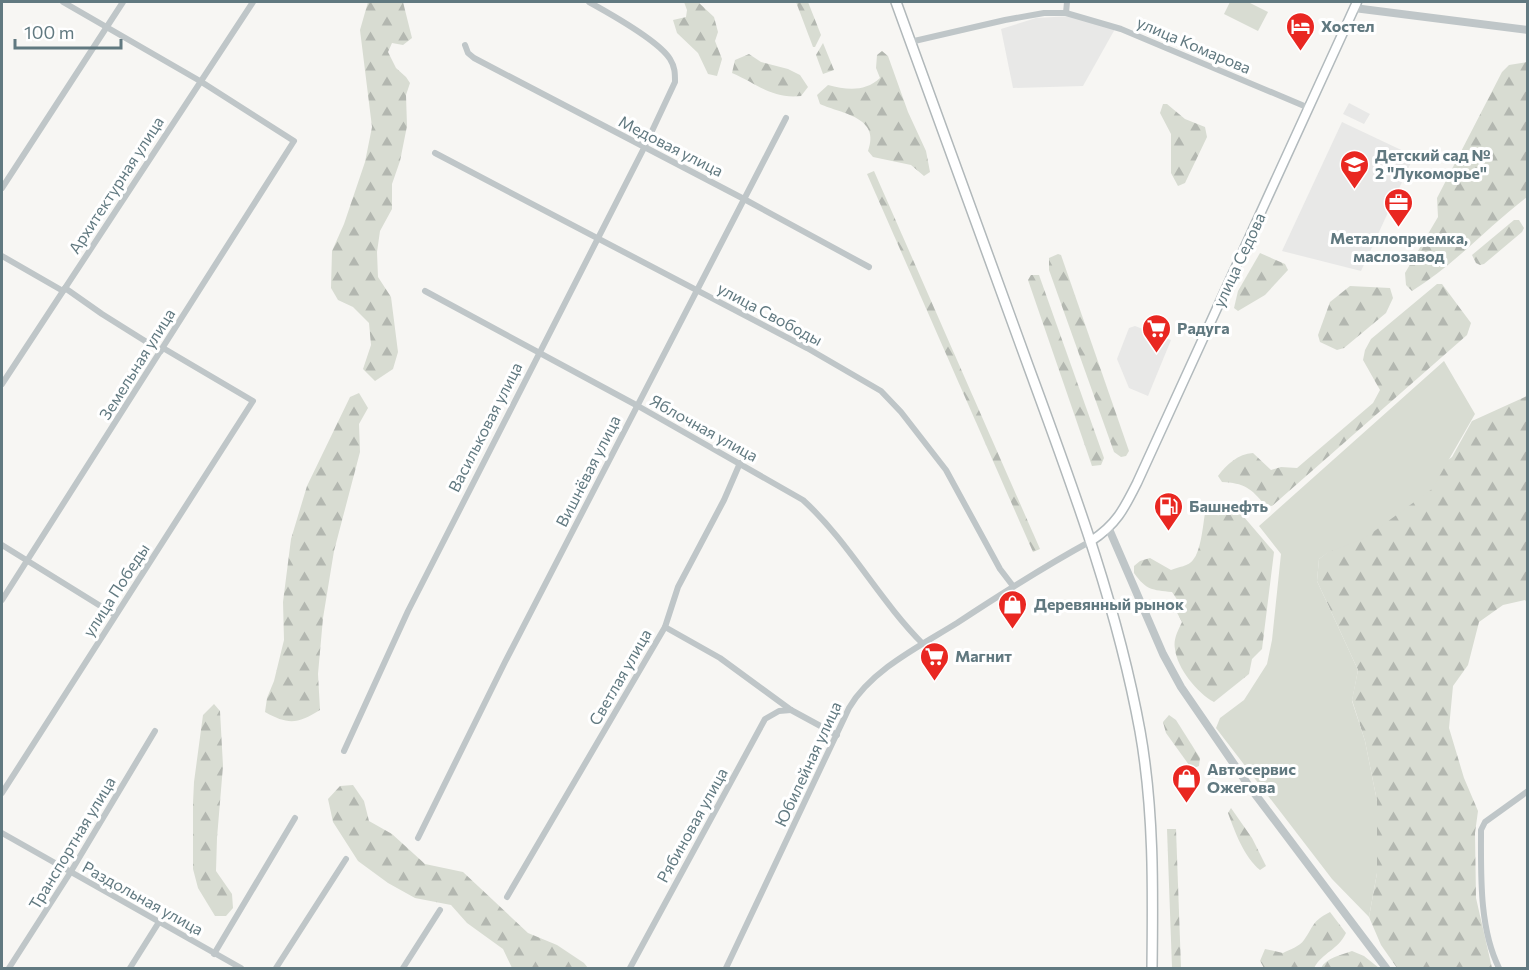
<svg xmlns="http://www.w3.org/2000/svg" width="1529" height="970" font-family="Commissioner,sans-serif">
  <defs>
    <pattern id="forest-firs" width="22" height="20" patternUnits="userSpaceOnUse" patternTransform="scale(1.5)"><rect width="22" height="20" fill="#d8dcd2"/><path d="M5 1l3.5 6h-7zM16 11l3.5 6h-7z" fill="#b3b7b0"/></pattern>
  </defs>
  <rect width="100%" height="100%" fill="#f7f6f3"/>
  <!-- built -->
  <g fill="#e8e8e7">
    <polygon points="1072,16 1115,29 1083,86 1013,88 1001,29 1036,18"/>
    <polygon points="1349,103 1370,114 1364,124 1343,114"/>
    <polygon points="1342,122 1414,156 1361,271 1282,251"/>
    <polygon points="1135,326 1171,340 1148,396 1129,388 1117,359 1129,328"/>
  </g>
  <!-- forest -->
  <g fill="url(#forest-firs)">
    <polygon points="368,2 403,2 412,38 403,45 392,43 388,52 396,68 406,77 410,83 406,95 407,126 400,161 392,184 392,209 380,231 377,252 378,277 391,297 398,352 393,369 375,381 363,369 371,345 369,323 353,307 338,300 331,288 332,251 344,224 365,162 372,127 360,30"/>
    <polygon points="684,2 698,2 714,17 718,32 715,41 722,59 717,76 708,74 698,53 677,33 673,20 686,17 687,10"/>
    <polygon points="796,2 808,2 821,35 815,47 813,47"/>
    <polygon points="823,43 834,70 823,74 816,55"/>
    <path d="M 882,51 L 888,56 L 908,112 L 926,151 L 930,172 L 924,176 L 911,165 L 873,157 L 868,151 C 881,117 842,114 820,104 L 817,95 L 828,85 C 847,90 865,92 880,78 L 876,68 L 877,55 Z"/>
    <path d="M 749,54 L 761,62 L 788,69 L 800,75 L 808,87 L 801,96 C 771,99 758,84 732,73 L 735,60 Z"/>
    <path d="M 1527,62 L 1527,197 C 1488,227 1454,265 1412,291 L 1406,285 L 1405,273 L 1438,217 L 1437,198 L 1502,72 L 1509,65 Z"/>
    <polygon points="1163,104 1167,104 1185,119 1205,127 1207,137 1185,183 1178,186 1171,173 1171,134 1160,113"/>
    <polygon points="874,171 1040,549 1033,552 867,174"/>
    <polygon points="1514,220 1519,220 1524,228 1522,232 1484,264 1480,265 1476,263 1472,255"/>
    <polygon points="1260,253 1285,264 1288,270 1265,295 1238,311 1234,308 1238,291"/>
    <polygon points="1058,254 1061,255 1129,451 1126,456 1121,457 1114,452 1049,270 1049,258"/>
    <polygon points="1031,275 1039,275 1104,458 1101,465 1092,466 1028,280"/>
    <path d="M 1437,284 L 1442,284 L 1471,323 L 1467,335 L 1272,506 L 1265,505 C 1251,488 1244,483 1222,482 L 1218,476 C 1227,464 1238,454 1253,453 L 1271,470 L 1281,467 L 1297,468 L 1373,403 L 1380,390 L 1363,360 L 1365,350 L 1371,339 Z"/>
    <polygon points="1350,286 1390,288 1393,298 1386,313 1344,348 1337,350 1320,342 1318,335 1330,302"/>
    <path d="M 359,393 L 368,408 L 359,424 L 360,452 L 334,551 L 323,618 L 318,674 L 320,710 C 298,724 288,725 265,712 L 267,698 L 274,681 L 284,640 L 283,602 L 291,539 L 307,486 L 350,397 Z"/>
    <polygon points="1527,396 1527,603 1525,600 1503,605 1479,622 1468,665 1453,686 1449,728 1464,778 1478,811 1475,833 1476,898 1492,968 1397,968 1381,945 1369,917 1377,873 1377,801 1365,741 1352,700 1358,670 1317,581 1319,559 1452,457 1472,421"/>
    <path d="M 1232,503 L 1274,552 L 1262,649 L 1252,659 L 1249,674 L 1214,702 C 1197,693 1177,668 1175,649 C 1173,639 1178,631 1182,622 L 1175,609 L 1178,601 L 1172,592 C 1152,590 1146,590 1134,573 L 1134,566 L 1140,561 L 1150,558 L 1171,570 C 1178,567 1189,566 1193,560 C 1201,551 1203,525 1205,513 L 1217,505 Z"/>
    <polygon points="214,704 220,711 223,766 217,838 216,871 232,894 233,908 226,916 215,916 198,888 193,869 193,803 194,782 203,715"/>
    <polygon points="1169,715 1176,720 1200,758 1199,766 1194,768 1189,765 1166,733 1163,722"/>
    <polygon points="353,785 364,801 369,821 392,834 425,864 463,872 528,933 557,945 584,963 588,968 512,968 503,949 467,923 451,905 415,898 388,883 358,861 333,822 328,799 340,786"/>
    <path d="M 1231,808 L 1252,838 L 1266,866 L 1260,870 C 1244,857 1235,832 1228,813 Z"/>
    <polygon points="1167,829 1176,829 1181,968 1172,968"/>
    <path d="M 1330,912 L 1346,933 C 1338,950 1323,952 1314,968 L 1264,968 L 1260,961 L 1265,949 L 1283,953 C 1289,950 1300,946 1304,940 C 1314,926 1312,921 1330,912 Z"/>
    <path d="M 1352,951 L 1364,956 L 1379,968 L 1321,968 C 1326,958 1341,955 1352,951 Z"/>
  </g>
  <!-- garden -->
  <g fill="#d8dcd2">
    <polygon points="1230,2 1248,2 1268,12 1258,31 1224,14"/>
    <polygon points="1444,361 1475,414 1432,489 1365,538 1329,552 1319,559 1317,581 1358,670 1352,701 1365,741 1377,801 1377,873 1369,917 1332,879 1216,728 1220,718 1244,700 1267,664 1272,640 1281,554 1259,526"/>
  </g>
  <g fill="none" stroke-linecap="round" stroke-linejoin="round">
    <defs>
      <path id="secondary" d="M 1091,541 C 1116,525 1124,509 1137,483 L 1357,2"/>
      <path id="primary" d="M 896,2 C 940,124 984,246 1029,368 C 1073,488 1117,605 1140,731 C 1154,810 1153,889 1152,968"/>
    </defs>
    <!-- secondary casing -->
    <use href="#secondary" stroke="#b2babd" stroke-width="11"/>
    <!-- primary casing -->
    <use href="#primary" stroke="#b1b8ba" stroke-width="12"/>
    <!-- minor -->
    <g stroke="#bfc6c8" stroke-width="6">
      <polyline points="1066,13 1067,2"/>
      <polyline points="910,42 1005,20 1044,13 1066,13 1121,29 1309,108"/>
      <polyline points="465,45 468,53 474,58 744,199 869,267"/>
      <polyline points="435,153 807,348 881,391 901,412 946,470 1000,569 1013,586"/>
      <polyline points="2,188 123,2"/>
      <polyline points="2,256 63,291"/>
      <polyline points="65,288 102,314 161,351"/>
      <path d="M 425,291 L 638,406 L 803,500 C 849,542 879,600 923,644"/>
      <polyline points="2,384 253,2"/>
      <polyline points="2,545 115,615"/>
      <polyline points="2,600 294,141 200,81 63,2"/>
      <polyline points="665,627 720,658 791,710 837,735"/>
      <path d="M 344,751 L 408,611 L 644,148 L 675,82 C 675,73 675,67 670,59 C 659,41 609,13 589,2"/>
      <polyline points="2,793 253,401 163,348"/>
      <polyline points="2,833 241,968"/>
      <polyline points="418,838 505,662 786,118"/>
      <polyline points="507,897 665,627 678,587 724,500 740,463"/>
      <polyline points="214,954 295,818"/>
      <polyline points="9,968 70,873 155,731"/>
      <polyline points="130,968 159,922"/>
      <polyline points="276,968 346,859"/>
      <polyline points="403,968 440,910"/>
      <polyline points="630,968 765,719 779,711 791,710"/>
      <path d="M 726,968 L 849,708 C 871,670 920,646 957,623 C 1001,594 1045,566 1091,541"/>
      <path d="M 1499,968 C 1479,928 1481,874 1481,830 L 1485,822 L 1528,791"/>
    </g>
    <!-- tertiary -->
    <g stroke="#bfc6c8" stroke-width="8">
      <polyline points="1354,8 1528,30"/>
      <polyline points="1109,529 1163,654 1181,687 1249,786 1386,968"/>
    </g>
    <!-- secondary -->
    <use href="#secondary" stroke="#fff" stroke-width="8"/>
    <!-- primary -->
    <use href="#primary" stroke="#fff" stroke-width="9"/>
  </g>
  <!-- icons -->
  <defs>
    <symbol id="hotel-pin" viewBox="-11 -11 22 30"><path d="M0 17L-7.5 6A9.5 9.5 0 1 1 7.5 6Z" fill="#e92721" stroke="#fff"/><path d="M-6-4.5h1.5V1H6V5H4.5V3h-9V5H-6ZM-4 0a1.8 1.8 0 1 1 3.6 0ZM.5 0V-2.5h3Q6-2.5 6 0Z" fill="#fff"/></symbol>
    <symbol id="school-pin" viewBox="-11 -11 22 30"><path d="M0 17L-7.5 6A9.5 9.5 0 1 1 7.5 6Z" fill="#e92721" stroke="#fff"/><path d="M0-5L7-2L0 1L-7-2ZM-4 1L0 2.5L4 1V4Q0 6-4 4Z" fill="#fff"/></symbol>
    <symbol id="office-pin" viewBox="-11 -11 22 30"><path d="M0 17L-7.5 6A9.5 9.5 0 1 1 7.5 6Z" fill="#e92721" stroke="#fff"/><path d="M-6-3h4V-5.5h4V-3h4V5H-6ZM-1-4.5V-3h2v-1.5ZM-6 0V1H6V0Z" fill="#fff"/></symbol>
    <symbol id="supermarket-pin" viewBox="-11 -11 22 30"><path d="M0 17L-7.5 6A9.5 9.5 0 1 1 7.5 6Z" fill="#e92721" stroke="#fff"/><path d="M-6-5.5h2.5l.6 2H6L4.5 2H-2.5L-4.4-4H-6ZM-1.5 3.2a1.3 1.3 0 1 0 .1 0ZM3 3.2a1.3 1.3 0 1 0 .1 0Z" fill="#fff"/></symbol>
    <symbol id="fuel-pin" viewBox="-11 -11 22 30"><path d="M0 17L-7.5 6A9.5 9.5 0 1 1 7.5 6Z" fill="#e92721" stroke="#fff"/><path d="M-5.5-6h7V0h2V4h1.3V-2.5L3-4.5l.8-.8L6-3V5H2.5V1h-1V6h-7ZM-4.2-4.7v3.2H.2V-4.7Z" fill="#fff"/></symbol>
    <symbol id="shop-pin" viewBox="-11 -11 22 30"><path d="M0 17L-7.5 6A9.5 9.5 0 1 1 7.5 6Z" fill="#e92721" stroke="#fff"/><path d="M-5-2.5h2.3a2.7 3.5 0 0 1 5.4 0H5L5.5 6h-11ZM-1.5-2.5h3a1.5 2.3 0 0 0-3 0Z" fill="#fff"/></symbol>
  </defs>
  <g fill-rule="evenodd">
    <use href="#hotel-pin" x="1284" y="10" width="33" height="45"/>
    <use href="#school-pin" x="1338" y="148" width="33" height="45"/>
    <use href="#office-pin" x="1382" y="186" width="33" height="45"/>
    <use href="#supermarket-pin" x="1140" y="312" width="33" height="45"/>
    <use href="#fuel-pin" x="1152" y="490" width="33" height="45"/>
    <use href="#shop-pin" x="996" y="588" width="33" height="45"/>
    <use href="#supermarket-pin" x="918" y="640" width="33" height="45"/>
    <use href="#shop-pin" x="1170" y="762" width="33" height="45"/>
  </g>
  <g text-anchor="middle" stroke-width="6" stroke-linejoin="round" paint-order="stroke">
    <!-- poi labels -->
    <g font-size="16" font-weight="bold" fill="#617980" stroke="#fff" text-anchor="start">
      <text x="1321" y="32">Хостел</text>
      <text x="1375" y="161">Детский сад №<tspan x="1375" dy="18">2 "Лукоморье"</tspan></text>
      <text x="1399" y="244" text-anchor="middle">Металлоприемка,<tspan x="1399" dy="18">маслозавод</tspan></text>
      <text x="1177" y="334">Радуга</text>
      <text x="1189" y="512">Башнефть</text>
      <text x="1034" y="610">Деревянный рынок</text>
      <text x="955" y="662">Магнит</text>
      <text x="1207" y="775">Автосервис<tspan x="1207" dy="18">Ожегова</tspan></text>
    </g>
    <!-- street labels -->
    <g font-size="16" fill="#617980" stroke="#fff">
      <text transform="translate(1194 45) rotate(23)" y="6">улица Комарова</text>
      <text transform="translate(671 146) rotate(27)" y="6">Медовая улица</text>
      <text transform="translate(116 185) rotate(-57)" y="6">Архитектурная улица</text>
      <text transform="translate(1239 260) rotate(-65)" y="6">улица Седова</text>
      <text transform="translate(770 314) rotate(28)" y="6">улица Свободы</text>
      <text transform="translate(137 364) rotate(-58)" y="6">Земельная улица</text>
      <text transform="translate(485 427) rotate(-63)" y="6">Васильковая улица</text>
      <text transform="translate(704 428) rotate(29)" y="6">Яблочная улица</text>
      <text transform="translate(588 471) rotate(-63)" y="6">Вишнёвая улица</text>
      <text transform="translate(116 590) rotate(-57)" y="6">улица Победы</text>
      <text transform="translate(620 677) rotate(-60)" y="6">Светлая улица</text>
      <text transform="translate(808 764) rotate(-65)" y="6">Юбилейная улица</text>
      <text transform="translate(692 825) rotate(-61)" y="6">Рябиновая улица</text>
      <text transform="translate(72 843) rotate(-59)" y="6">Транспортная улица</text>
      <text transform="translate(143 898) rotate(29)" y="6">Раздольная улица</text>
    </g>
  </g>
  <!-- border -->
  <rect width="1529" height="970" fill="none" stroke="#617980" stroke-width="6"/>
  <!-- scale -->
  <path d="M15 39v9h106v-9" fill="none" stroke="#617980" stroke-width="3"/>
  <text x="24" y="39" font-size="18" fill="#617980" stroke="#ffffff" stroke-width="4.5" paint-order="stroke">100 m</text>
</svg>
